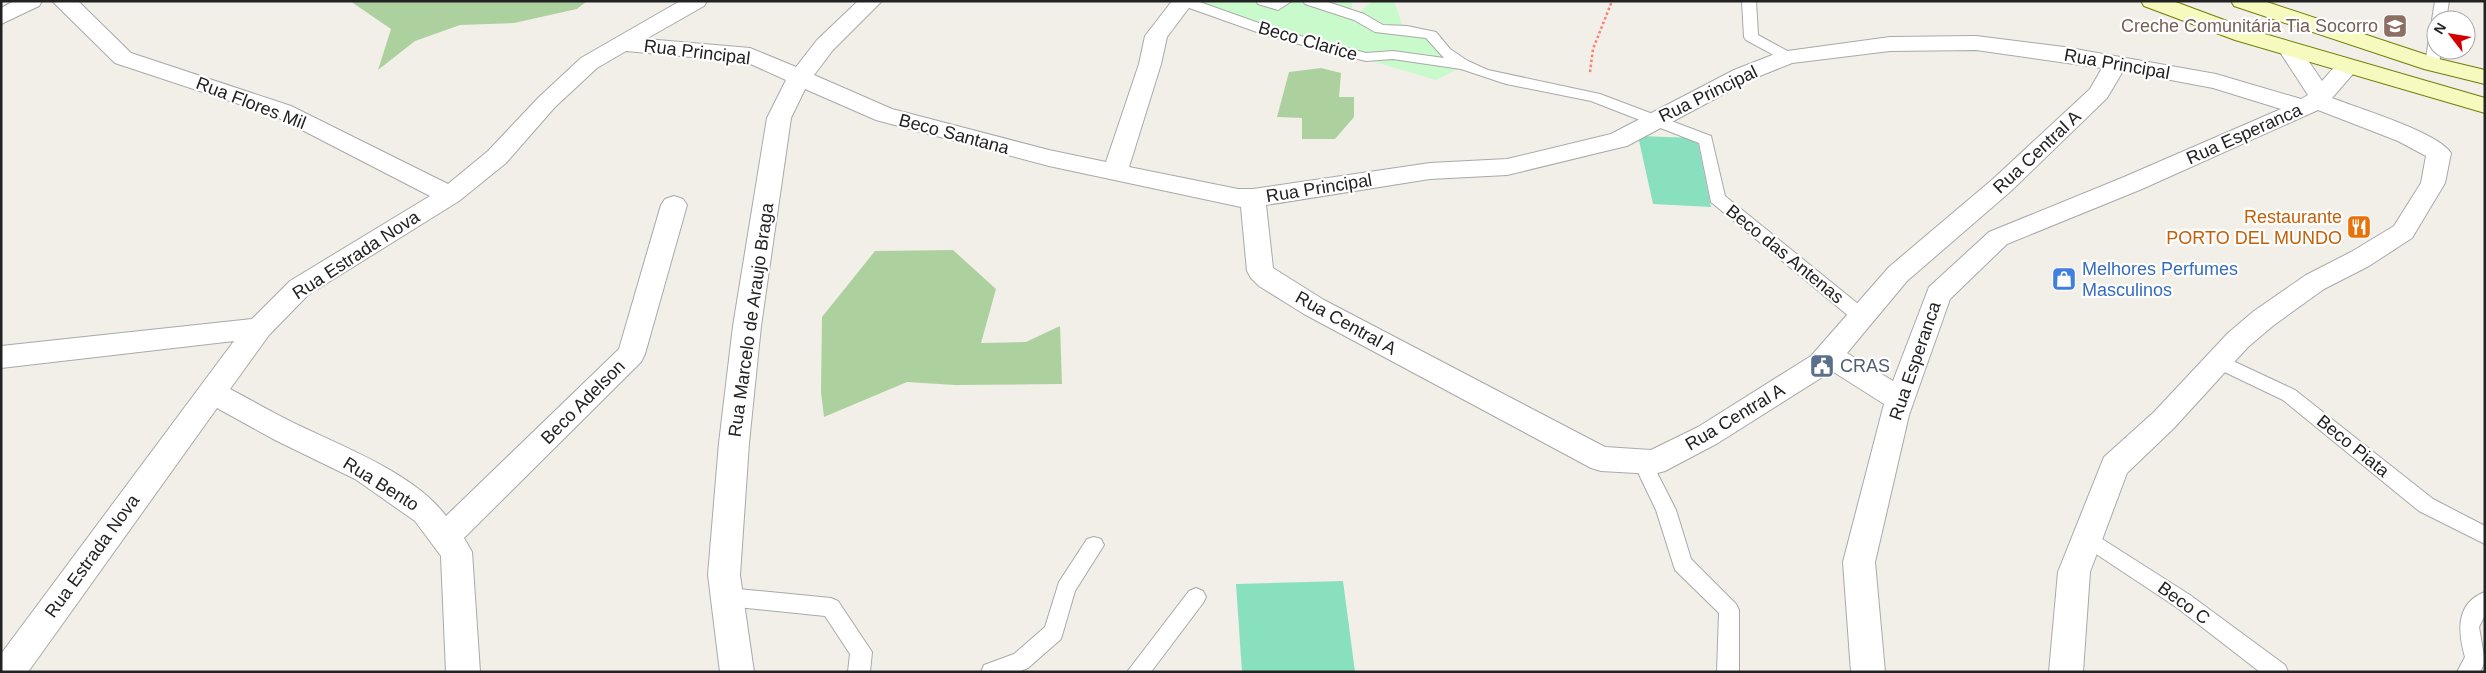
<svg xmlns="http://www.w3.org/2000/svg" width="2486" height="673" font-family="Arial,sans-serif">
  <rect width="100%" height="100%" fill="#f2efe9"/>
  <!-- forest -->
  <g fill="#add19e">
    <polygon points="350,1 587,1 577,9 514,23 460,25 415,41 378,70 391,29"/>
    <polygon points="1321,68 1341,73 1339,97 1354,97 1354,117 1335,139 1302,139 1302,118 1277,117 1289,72"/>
    <polygon points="953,250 996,289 981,343 1026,342 1060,326 1062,384 955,385 907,382 824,417 821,392 822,317 875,251"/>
  </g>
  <!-- park -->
  <polygon fill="#c8facc" points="1190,1 1352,1 1352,9 1359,13 1372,1 1394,1 1402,24 1440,36 1466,65 1436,80 1185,6"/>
  <!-- pitch -->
  <g fill="#88e0be">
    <polygon points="1638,136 1697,138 1711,207 1653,204"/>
    <polygon points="1343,581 1355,672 1242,672 1236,584"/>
  </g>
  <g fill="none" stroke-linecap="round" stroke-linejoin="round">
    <defs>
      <g id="lane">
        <polygon points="1176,1 1197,1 1281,31 1366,53 1393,51 1444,58 1426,38 1375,32 1354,20 1305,4 1303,1 1325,1 1364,14 1383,25 1407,26 1436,32 1450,49 1468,61 1488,70 1600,94 1711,136 1725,196 1868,312 1871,317 1868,322 1862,323 1856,322 1711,202 1699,143 1591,101 1506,84 1461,69 1393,59 1366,61 1271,37 1178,4"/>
        <polygon points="1256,1 1292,1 1278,10 1258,4"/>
        <polygon points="1742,1 1756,1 1758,35 1793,54 1795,57 1793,60 1783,60 1746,40 1744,37"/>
        <polygon points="2435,1 2449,1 2446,20 2436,20 2436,23 2432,20"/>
        <polygon points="2436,35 2436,50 2441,50 2439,64 2432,69 2425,64 2429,39"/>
        <polygon points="2218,354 2295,390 2433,499 2485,526 2485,544 2419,511 2283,400 2212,366 2209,361 2212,356"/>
        <polygon points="1642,454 1649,457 1676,510 1691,559 1736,604 1739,610 1739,672 1717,672 1719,613 1675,570 1656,510 1633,462 1635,457"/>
        <polygon points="2088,530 2190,595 2285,665 2288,672 2260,672 2176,607 2081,544 2078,538 2081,532"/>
        <polygon points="1094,537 1101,539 1104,545 1075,591 1061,639 1028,668 1018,672 981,672 984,665 1014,654 1045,627 1059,582 1087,539"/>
        <polygon points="727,588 831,598 838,601 872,652 870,672 848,672 850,654 825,616 727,606 720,603 717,597 720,591"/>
        <polygon points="1196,588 1203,591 1206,597 1203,603 1151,672 1127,672 1189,591"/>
        <path d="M 2485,592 L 2485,615 L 2479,627 L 2485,662 L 2480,672 L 2457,672 L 2465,657 C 2458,632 2455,603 2485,592 Z"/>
      </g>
      <g id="street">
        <polygon points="14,1 42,1 39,6 1,24 1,8"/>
        <path d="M 52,1 L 78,1 L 131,53 L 291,106 L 448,184 L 488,151 L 539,97 L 581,58 L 680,1 L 707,1 L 704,6 L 646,39 L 750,48 L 796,67 L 817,40 L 858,1 L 882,1 L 833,50 L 814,75 L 892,109 L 1049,150 L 1106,162 L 1139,64 L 1145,36 L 1172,1 L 1194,1 L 1167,37 L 1161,64 L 1129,167 L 1238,189 L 1253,189 L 1430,163 L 1507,159 L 1611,134 L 1734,70 L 1780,52 L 1890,37 L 1976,36 L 2064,47 L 2216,74 L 2301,99 L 2308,95 L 2278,49 L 2281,44 L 2289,42 L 2297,44 L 2322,81 C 2332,70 2339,58 2356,62 L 2359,67 L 2332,98 C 2357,108 2438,132 2451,153 L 2445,183 L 2412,238 L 2369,266 L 2324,289 L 2274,325 L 2248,347 L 2174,428 L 2127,473 L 2090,572 L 2083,672 L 2049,672 L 2058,572 L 2104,457 L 2154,412 L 2228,333 L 2254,311 L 2306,275 L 2351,252 L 2394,226 L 2421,183 L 2426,156 L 2398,141 L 2318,110 L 2142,189 L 2007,244 L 1950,299 L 1909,415 L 1875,562 L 1885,672 L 1851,672 L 1843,562 L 1884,404 L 1832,371 L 1718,443 L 1665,471 L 1654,474 L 1601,471 L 1591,468 L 1304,314 L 1259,286 L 1251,278 L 1247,271 L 1241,207 L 1049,166 L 876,120 L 805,89 L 791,118 L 761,326 L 749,443 L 740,575 L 754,672 L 720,672 L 708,575 L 719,443 L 733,326 L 767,118 L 786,80 L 746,62 L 626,51 L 597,68 L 555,107 L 506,163 L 459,201 L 308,295 L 269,335 L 230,389 C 253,401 275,414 298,425 C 344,447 415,474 446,516 L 619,349 L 661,205 L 665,199 L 674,196 L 683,199 L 687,205 L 645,354 L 641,362 L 464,538 L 472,552 L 480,672 L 446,672 L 441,556 L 415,521 L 355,479 L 275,440 L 217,408 L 28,672 L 1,672 L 1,654 L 234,341 L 1,368 L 1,346 L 252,319 L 290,281 L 430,196 L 275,116 L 115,63 ZM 1976,50 L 2102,68 L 2090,89 L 1993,179 L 1889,267 L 1811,356 L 1698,427 L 1651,450 L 1605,447 L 1324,300 L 1273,268 L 1266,205 L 1430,179 L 1507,175 L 1618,148 L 1627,146 L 1750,80 L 1792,63 L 1890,51 ZM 2123,71 L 2213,88 L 2281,109 L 2124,177 L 1989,232 L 1929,287 L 1893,381 L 1847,353 L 1907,281 L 2011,191 L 2107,98 Z"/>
      </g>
      <g id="secondary">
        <polygon points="2141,1 2173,1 2251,30 2485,98 2485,113 2235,40 2144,6"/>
        <polygon points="2231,1 2264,1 2439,59 2485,70 2485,84 2424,69 2234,6"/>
      </g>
    </defs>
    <!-- lane casing -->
    <use href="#lane" stroke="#a9a9a9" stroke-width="2"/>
    <!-- street casing -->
    <use href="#street" stroke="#a9a9a9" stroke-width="2"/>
    <!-- secondary casing -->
    <use href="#secondary" stroke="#707d05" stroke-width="2"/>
    <!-- path -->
    <polyline stroke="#fa8072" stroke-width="2.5" stroke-dasharray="2.5 2.5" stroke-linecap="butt" points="1590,72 1593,49 1612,1"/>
    <!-- lane -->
    <use href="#lane" fill="#fff" fill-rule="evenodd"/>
    <!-- street -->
    <use href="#street" fill="#fff" fill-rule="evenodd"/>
    <!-- secondary -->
    <use href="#secondary" fill="#f7fabf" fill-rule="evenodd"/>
  </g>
  <!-- icons -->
  <defs>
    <symbol id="school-square" viewBox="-11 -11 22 22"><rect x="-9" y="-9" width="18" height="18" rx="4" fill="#8d6e63" stroke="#fff"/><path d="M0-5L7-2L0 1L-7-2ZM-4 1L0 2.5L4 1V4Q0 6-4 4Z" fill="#fff"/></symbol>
    <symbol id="restaurant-square" viewBox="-11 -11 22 22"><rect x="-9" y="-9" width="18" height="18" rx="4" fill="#e8710a" stroke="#fff"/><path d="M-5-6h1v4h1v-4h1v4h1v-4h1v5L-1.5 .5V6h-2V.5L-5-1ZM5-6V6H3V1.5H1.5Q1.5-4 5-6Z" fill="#fff"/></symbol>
    <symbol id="shop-square" viewBox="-11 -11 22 22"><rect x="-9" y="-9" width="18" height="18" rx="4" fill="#3f7fe0" stroke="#fff"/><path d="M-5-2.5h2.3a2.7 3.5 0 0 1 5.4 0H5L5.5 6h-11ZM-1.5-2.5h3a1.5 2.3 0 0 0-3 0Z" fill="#fff"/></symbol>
    <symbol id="civic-square" viewBox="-11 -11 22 22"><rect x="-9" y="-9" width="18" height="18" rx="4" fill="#5c6f8a" stroke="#fff"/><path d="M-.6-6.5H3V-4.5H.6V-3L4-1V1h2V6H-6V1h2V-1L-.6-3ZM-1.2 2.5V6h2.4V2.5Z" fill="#fff"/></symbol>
  </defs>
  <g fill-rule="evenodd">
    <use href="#school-square" x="2381" y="12" width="28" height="28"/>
    <use href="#restaurant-square" x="2345" y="213" width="28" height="28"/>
    <use href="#shop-square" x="2050" y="265" width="28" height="28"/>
    <use href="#civic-square" x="1808" y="352" width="28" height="28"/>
  </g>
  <g text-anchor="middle" stroke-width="4.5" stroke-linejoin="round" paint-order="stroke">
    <!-- education labels -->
    <g font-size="18" fill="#785e54" stroke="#fff" text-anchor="end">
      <text x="2378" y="32">Creche Comunitária Tia Socorro</text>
    </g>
    <!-- street labels -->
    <g font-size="18" fill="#222" stroke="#fff">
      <text transform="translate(1308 41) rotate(16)" y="6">Beco Clarice</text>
      <text transform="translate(697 52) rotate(7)" y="6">Rua Principal</text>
      <text transform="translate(2117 64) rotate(10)" y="6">Rua Principal</text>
      <text transform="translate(1708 94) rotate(-26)" y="6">Rua Principal</text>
      <text transform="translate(251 103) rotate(21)" y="6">Rua Flores Mil</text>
      <text transform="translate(954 134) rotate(15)" y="6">Beco Santana</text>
      <text transform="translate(2244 134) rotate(-24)" y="6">Rua Esperanca</text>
      <text transform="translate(2037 152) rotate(-43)" y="6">Rua Central A</text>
      <text transform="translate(1319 188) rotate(-9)" y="6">Rua Principal</text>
      <text transform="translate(1785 254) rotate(39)" y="6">Beco das Antenas</text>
      <text transform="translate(356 255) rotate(-33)" y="6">Rua Estrada Nova</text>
      <text transform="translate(751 320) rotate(-82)" y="6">Rua Marcelo de Araujo Braga</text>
      <text transform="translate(1346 323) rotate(29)" y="6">Rua Central A</text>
      <text transform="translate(1915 361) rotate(-71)" y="6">Rua Esperanca</text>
      <text transform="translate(583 402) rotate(-45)" y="6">Beco Adelson</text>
      <text transform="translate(1735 417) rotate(-31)" y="6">Rua Central A</text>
      <text transform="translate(2353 446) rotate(39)" y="6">Beco Piata</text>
      <text transform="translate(381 484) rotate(32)" y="6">Rua Bento</text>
      <text transform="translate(92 556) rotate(-54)" y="6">Rua Estrada Nova</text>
      <text transform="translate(2184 603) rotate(36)" y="6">Beco C</text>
    </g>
    <!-- food labels -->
    <g font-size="18" fill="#c56008" stroke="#fff" text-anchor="end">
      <text x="2342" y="223">Restaurante<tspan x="2342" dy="21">PORTO DEL MUNDO</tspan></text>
    </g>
    <!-- shop labels -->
    <g font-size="18" fill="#366cbe" stroke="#fff" text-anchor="start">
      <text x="2082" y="275">Melhores Perfumes<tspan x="2082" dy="21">Masculinos</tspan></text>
    </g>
    <!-- service labels -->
    <g font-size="18" fill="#4e5e75" stroke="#fff" text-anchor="start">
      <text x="1840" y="372">CRAS</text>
    </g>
  </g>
  <!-- border -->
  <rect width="2486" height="673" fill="none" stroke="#222222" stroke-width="5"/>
  <!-- north arrow -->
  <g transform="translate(2451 35) rotate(301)"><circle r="24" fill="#ffffff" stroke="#a7a7a7"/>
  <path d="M0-4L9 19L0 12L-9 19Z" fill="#d40000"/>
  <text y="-8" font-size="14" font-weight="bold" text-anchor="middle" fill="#222222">N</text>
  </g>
</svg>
